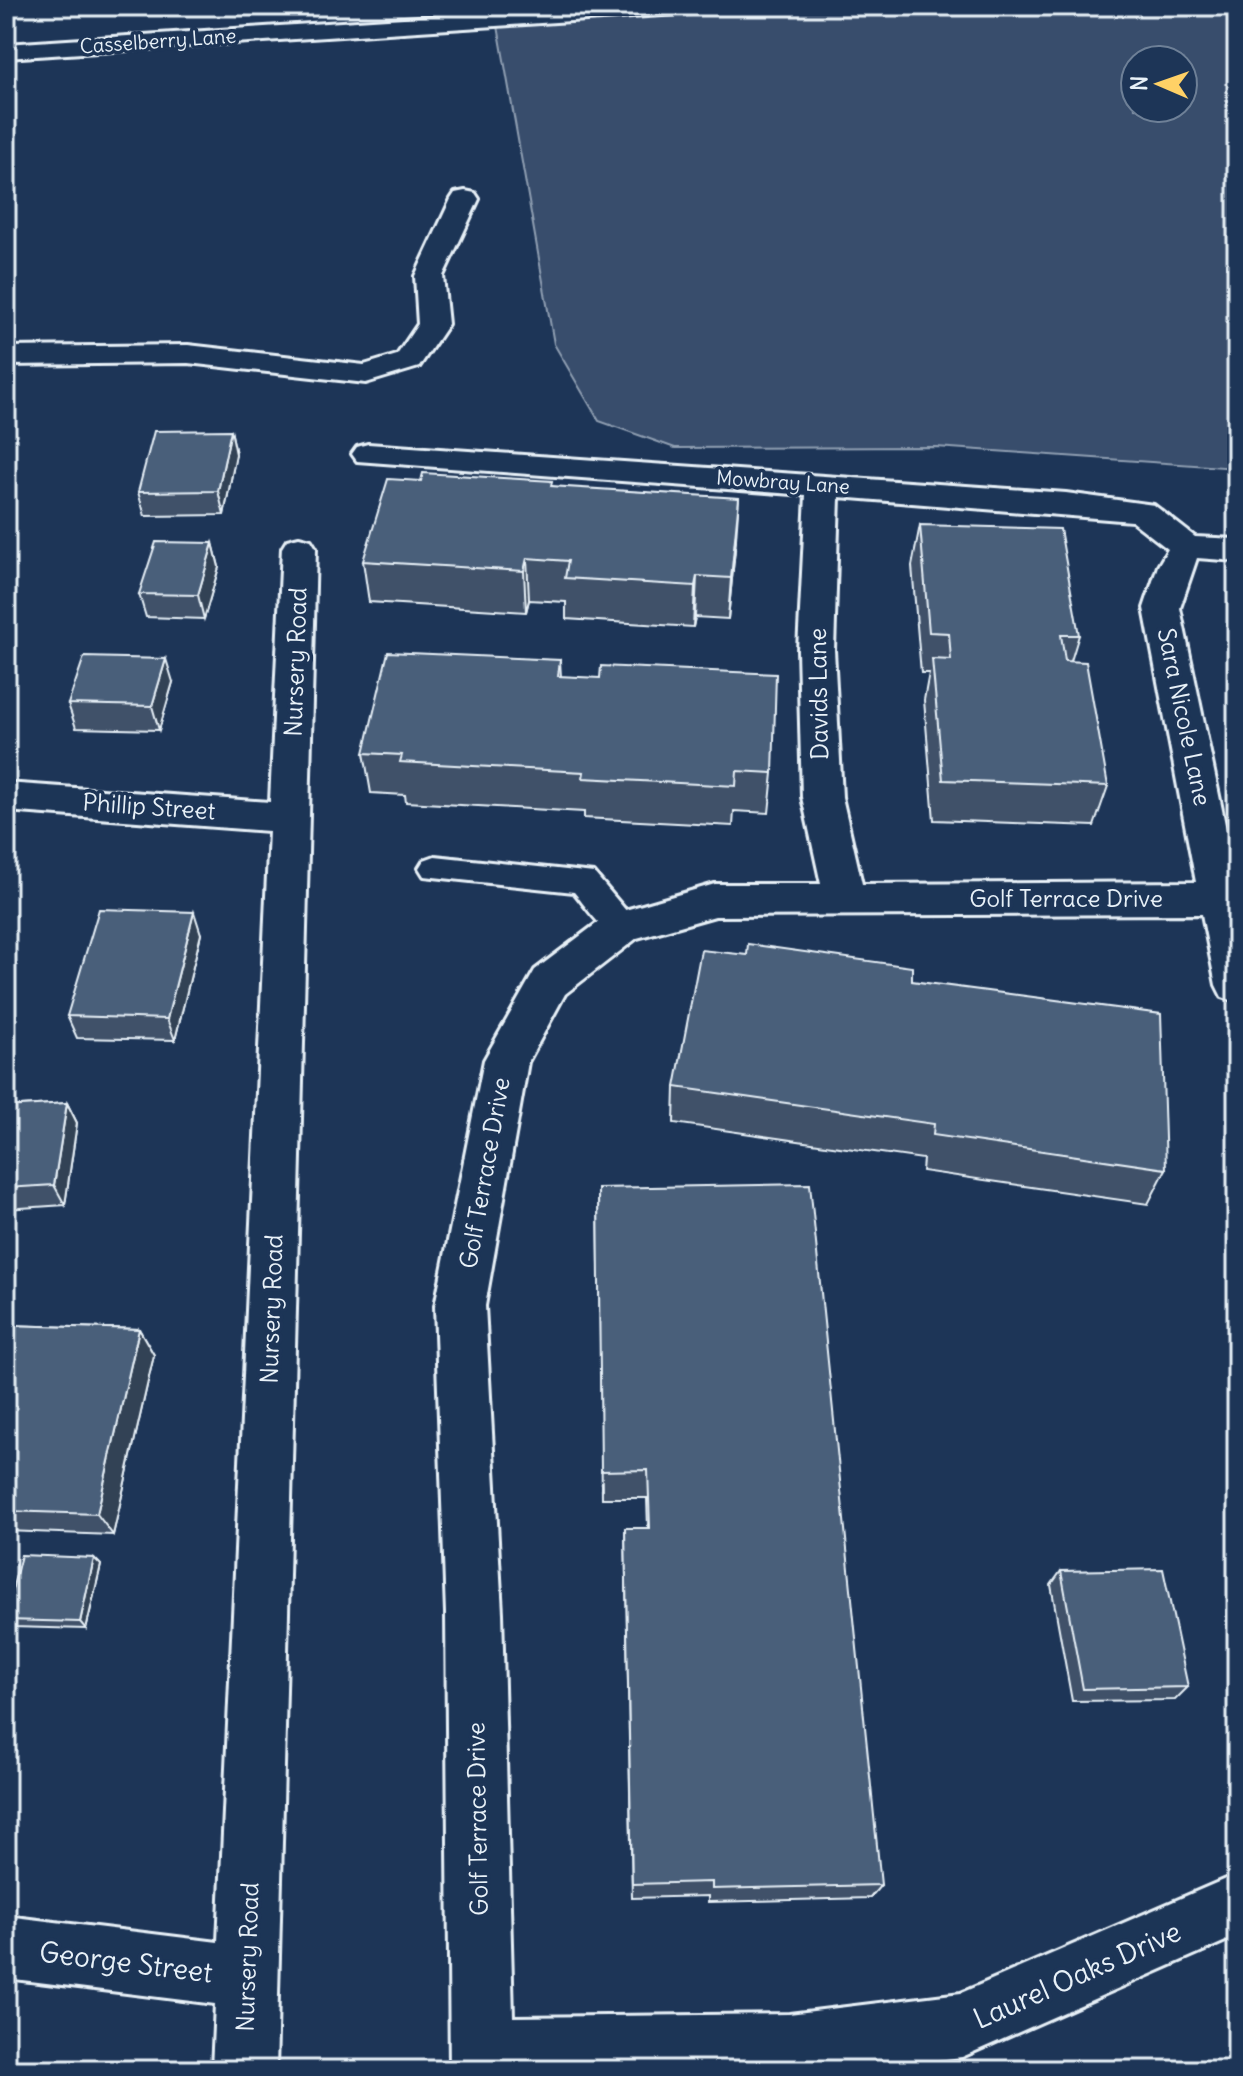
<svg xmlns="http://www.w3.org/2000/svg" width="1243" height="2076" font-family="Delius,sans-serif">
  <rect width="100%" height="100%" fill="#1d3557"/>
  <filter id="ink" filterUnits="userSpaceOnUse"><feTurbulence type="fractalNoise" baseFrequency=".0125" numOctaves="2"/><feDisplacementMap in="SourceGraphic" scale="16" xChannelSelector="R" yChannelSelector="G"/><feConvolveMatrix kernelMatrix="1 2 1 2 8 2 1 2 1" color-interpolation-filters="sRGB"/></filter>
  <g filter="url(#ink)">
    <!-- green -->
    <path fill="#374d6c" stroke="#909fb2" stroke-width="2" fill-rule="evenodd" d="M 795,6 L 1237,6 L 1237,468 L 936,447 L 675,448 L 599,421 L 554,344 L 498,26 ZM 1135,60 L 1183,60 L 1183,108 L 1135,108 Z"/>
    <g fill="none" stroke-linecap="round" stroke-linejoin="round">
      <defs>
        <path id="service" d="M 435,856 L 594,873 L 639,926 L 634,935 C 607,943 590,911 574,892 L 424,876 L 419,868 L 424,860 Z"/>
        <g id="minor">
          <polygon points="586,6 705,6 693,13 6,58 6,44"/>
          <polygon points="465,191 475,193 479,199 443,276 448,324 419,367 366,383 188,363 6,365 6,347 188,345 364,365 397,355 418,324 415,276 451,199 455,193"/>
          <path d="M 368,444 L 1066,493 L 1154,505 L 1195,537 L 1237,539 L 1237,561 L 1197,558 L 1180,608 L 1237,882 L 1237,1002 L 1222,997 L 1216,985 L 1202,914 L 715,916 L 637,938 L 565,994 L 528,1062 L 485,1306 L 502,1613 L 513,2017 L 789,2014 L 961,1993 L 1237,1874 L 1237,1936 L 962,2057 L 855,2070 L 450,2070 L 446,1613 L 435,1306 L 484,1060 L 535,970 L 608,915 L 715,884 L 821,884 L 802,797 L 798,650 L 806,495 L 357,461 L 352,454 L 357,447 ZM 839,497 L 1132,521 L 1168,549 L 1158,566 L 1144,608 L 1196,882 L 862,884 L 842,797 L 834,650 Z"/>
          <polygon points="299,537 311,540 316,548 276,2070 212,2070 215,2004 6,1978 6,1916 218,1942 269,831 6,811 6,783 270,802 282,548 287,540"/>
        </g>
      </defs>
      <!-- service casing -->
      <use href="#service" stroke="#e8f1f8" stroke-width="6"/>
      <!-- minor casing -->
      <use href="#minor" stroke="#e8f1f8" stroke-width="6"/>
      <!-- service -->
      <use href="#service" fill="#1d3557" fill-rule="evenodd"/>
      <!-- minor -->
      <use href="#minor" fill="#1d3557" fill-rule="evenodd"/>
    </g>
    <!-- wall -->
    <g fill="#3f5169" stroke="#e8f1f8" stroke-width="2">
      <polygon points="231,430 236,454 224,515 145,516 138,492"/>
      <polygon points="421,481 552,486 736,539 728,619 695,617 693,627 566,619 566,602 529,600 526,612 369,602 363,561"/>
      <polygon points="920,525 1079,635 1071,661 1108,786 1094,826 934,820 924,700 929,673 921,673 912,566"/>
      <polygon points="213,543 219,567 204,619 146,617 139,594"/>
      <polygon points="560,660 561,677 773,773 769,813 734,811 733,826 584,818 584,812 406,802 405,795 371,793 364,753"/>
      <polygon points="173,682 159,730 76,728 68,704"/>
      <polygon points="201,934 175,1040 77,1038 67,1016"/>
      <polygon points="912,981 1166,1169 1148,1204 922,1171 923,1159 674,1123 675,1087"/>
      <polygon points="67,1103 77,1123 65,1205 6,1209 6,1107"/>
      <polygon points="598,1188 881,1885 870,1898 708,1902 708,1896 632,1898 625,1528 648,1528 647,1498 602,1498"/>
      <polygon points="6,1325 139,1329 154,1355 113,1535 6,1531"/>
      <polygon points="94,1558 101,1565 86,1629 12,1627 6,1621 6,1614"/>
      <polygon points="1061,1571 1188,1687 1175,1700 1072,1701 1051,1585"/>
    </g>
    <!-- shaded-wall -->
    <g fill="#334255" stroke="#e8f1f8" stroke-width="2">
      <polygon points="231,430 236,454 224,515 218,491"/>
      <polygon points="739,498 736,539 728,619 731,578"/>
      <polygon points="213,543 219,567 204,619 198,595"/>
      <polygon points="527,558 529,600 526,612 524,571"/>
      <polygon points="697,576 695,617 693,627 695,586"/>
      <polygon points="166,659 173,682 159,730 152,706"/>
      <polygon points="194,912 201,934 175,1040 167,1019"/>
      <polygon points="67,1103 77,1123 65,1205 54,1185"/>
      <polygon points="139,1329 154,1355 113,1535 97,1514"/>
      <polygon points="94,1558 101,1565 86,1629 80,1622"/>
    </g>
    <!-- building -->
    <g fill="#495e7a" stroke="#e8f1f8" stroke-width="2">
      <polygon points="231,430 218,491 138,492 154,431"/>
      <polygon points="423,473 552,481 551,486 739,498 731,578 697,576 695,586 565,578 568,561 527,558 524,571 363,561 388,479 421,481"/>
      <polygon points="920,525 1060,529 1079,635 1061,635 1065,661 1086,662 1108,786 943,780 932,659 951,660 949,633 929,632"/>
      <polygon points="156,542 213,543 198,595 139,594"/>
      <polygon points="388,652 560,660 558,676 600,678 601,666 776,674 773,773 737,771 736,786 583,778 584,772 400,762 402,755 364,753"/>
      <polygon points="84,657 166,659 152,706 68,704"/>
      <polygon points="99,909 194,912 167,1019 67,1016"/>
      <polygon points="748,944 912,967 912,981 1161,1014 1166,1169 933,1135 934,1124 675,1087 701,950 747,955"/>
      <polygon points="67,1103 54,1185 6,1188 6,1107"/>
      <polygon points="810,1184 881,1885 712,1889 712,1882 632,1884 625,1528 650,1528 648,1470 601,1471 598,1188"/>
      <polygon points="6,1325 139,1329 97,1514 6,1511"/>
      <polygon points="21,1555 94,1558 80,1622 6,1620 6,1614"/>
      <polygon points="1163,1569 1188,1687 1083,1689 1061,1571"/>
    </g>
  </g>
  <g text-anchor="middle" stroke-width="7" stroke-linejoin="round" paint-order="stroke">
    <!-- far-street labels -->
    <g font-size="20" fill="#e8f1f8" stroke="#1d3557">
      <text transform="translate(158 41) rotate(-4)" y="7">Casselberry Lane</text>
      <text transform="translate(783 482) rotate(4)" y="7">Mowbray Lane</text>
    </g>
    <!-- street labels -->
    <g font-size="24" fill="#e8f1f8" stroke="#1d3557">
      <text transform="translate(296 662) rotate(-88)" y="8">Nursery Road</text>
      <text transform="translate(819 694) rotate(-91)" y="8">Davids Lane</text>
      <text transform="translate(1184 717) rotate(78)" y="8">Sara Nicole Lane</text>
      <text transform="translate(149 807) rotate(4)" y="8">Phillip Street</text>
      <text x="1066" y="907">Golf Terrace Drive</text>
      <text transform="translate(485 1173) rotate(-80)" y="8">Golf Terrace Drive</text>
      <text transform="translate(272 1309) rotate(-88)" y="8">Nursery Road</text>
      <text transform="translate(478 1819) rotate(-91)" y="8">Golf Terrace Drive</text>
      <text transform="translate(248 1957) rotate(-88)" y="8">Nursery Road</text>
    </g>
    <!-- near-street labels -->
    <g font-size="28" fill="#e8f1f8" stroke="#1d3557">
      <text transform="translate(126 1962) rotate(7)" y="10">George Street</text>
      <text transform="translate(1077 1975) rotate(-24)" y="10">Laurel Oaks Drive</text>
    </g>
  </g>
  <!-- margin -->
  <rect width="1243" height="2076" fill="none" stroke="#1d3557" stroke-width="32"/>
  <rect x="16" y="16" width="1211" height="2044" fill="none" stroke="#e8f1f8" stroke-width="3" filter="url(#ink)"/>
  <!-- north arrow -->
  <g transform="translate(1159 84) rotate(272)"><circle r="38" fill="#1d3557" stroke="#6e8097" stroke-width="2"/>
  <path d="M0-6L14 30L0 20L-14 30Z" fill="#ffd166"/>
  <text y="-12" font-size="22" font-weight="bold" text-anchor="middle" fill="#e8f1f8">N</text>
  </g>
</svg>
